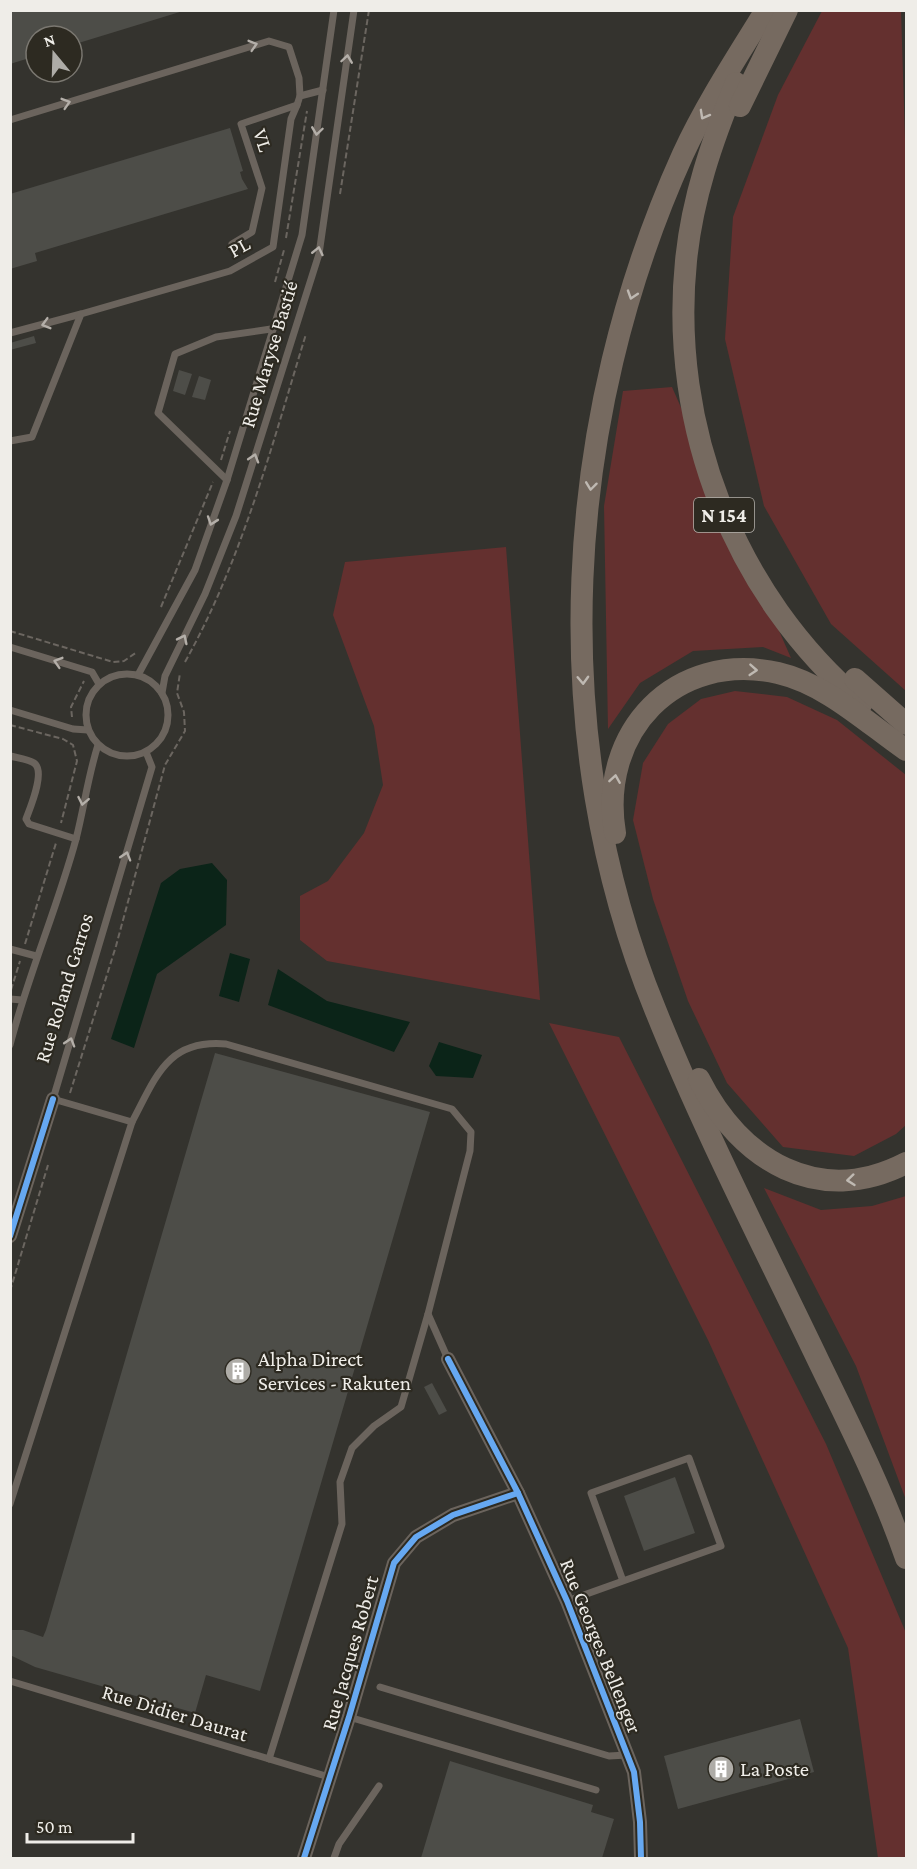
<svg xmlns="http://www.w3.org/2000/svg" width="917" height="1869" font-family="'Crimson Pro',serif">
  <rect width="100%" height="100%" fill="#34332e"/>
  <!-- green -->
  <g fill="#64302f">
    <polygon points="822,11 901,11 906,171 906,691 831,624 764,506 725,339 733,217 778,95"/>
    <polygon points="672,387 791,658 763,647 693,651 640,683 608,729 604,506 623,391"/>
    <polygon points="506,547 540,1000 327,961 300,940 300,896 328,881 364,833 383,785 374,726 333,615 345,562"/>
    <polygon points="735,691 787,697 837,720 906,775 906,1125 896,1134 854,1156 783,1147 727,1083 688,1001 653,899 633,820 643,763 668,724 701,699"/>
    <polygon points="549,1023 619,1037 826,1444 906,1633 906,1858 878,1858 848,1648 708,1340"/>
    <polygon points="764,1188 821,1210 872,1206 906,1196 906,1500 856,1366"/>
  </g>
  <!-- water -->
  <g fill="#0b2418">
    <polygon points="212,863 227,880 226,925 157,974 134,1048 111,1039 161,883 180,869"/>
    <polygon points="230,953 250,959 239,1002 219,996"/>
    <polygon points="278,969 327,1001 410,1022 394,1052 268,1005"/>
    <polygon points="439,1042 482,1055 473,1078 436,1076 429,1066"/>
  </g>
  <!-- building -->
  <g fill="#4d4d48">
    <polygon points="10,10 183,10 183,11 72,45 72,36 36,36 36,56 10,64"/>
    <polygon points="230,128 243,171 240,172 242,179 248,189 35,253 37,261 10,269 10,194"/>
    <polygon points="34,336 36,343 10,350 10,343"/>
    <polygon points="179,370 192,374 185,395 173,391"/>
    <polygon points="199,376 211,380 205,400 192,397"/>
    <polygon points="215,1053 430,1112 260,1691 206,1675 195,1713 35,1667 10,1655 10,1630 23,1630 43,1637 46,1630"/>
    <polygon points="432,1383 447,1411 439,1415 424,1387"/>
    <polygon points="675,1477 695,1533 644,1551 624,1496"/>
    <polygon points="800,1719 814,1772 678,1809 664,1756"/>
    <polygon points="450,1761 593,1805 591,1812 614,1819 602,1858 421,1858"/>
  </g>
  <g fill="none" stroke-linecap="round" stroke-linejoin="round">
    <!-- path -->
    <g stroke="#6b6660" stroke-width="2" stroke-dasharray="6 3" stroke-linecap="butt">
      <polyline points="340,194 369,10"/>
      <polyline points="286,238 307,111"/>
      <polyline points="275,282 284,250"/>
      <polyline points="221,460 230,431"/>
      <polyline points="161,607 213,482"/>
      <polyline points="10,631 113,662 124,661 137,652"/>
      <path d="M 185,662 C 242,560 272,445 306,334"/>
      <polyline points="72,717 71,707 84,681"/>
      <polyline points="10,725 63,739 73,745 77,761 61,823"/>
      <polyline points="25,944 56,843"/>
      <polyline points="11,990 20,961"/>
      <polyline points="70,1093 116,946 165,765 185,731 184,712 177,693 180,673"/>
      <polyline points="10,1291 48,1165"/>
    </g>
    <!-- service -->
    <g stroke="#6b645d" stroke-width="7">
      <polyline points="10,120 269,41 289,47 299,78 300,96"/>
      <polyline points="232,244 252,232 262,188 241,124 297,105 300,96 323,90"/>
      <polyline points="10,333 81,314"/>
      <polyline points="10,441 32,437 81,314 230,271 273,247 291,119 297,105"/>
      <polyline points="227,480 158,413 175,354 216,337 271,329"/>
      <polyline points="10,647 92,672 99,684"/>
      <circle cx="127" cy="715" r="41"/>
      <polyline points="138,675 195,570 227,480 302,235 334,10"/>
      <polyline points="162,693 165,676 205,594 236,516 319,254 354,10"/>
      <polyline points="10,710 73,729 88,730"/>
      <path d="M 146,752 L 152,767 L 53,1099 L 132,1122 C 156,1077 167,1039 226,1044 L 452,1109 L 471,1132 L 470,1151 L 428,1314 L 448,1359"/>
      <path d="M 10,756 C 18,758 28,759 34,763 C 46,771 30,808 26,819 L 29,824 L 76,839"/>
      <polyline points="10,949 36,956"/>
      <polyline points="10,999 22,1000"/>
      <path d="M 10,1045 C 28,975 57,909 76,839 C 84,808 88,776 98,745"/>
      <polyline points="10,1504 132,1122"/>
      <polyline points="567,1601 721,1546 689,1458 591,1493 623,1581"/>
      <polyline points="10,1681 329,1777"/>
      <polyline points="380,1687 609,1756 627,1755"/>
      <polyline points="349,1717 596,1790"/>
      <polyline points="269,1759 342,1524 340,1482 352,1448 374,1426 401,1407 428,1314"/>
      <polyline points="334,1858 339,1844 379,1786"/>
    </g>
    <!-- minor -->
    <g stroke="#6b645d" stroke-width="14">
      <polyline points="10,1236 53,1099"/>
      <polyline points="448,1359 518,1493 567,1601 634,1772 640,1822 641,1858"/>
      <polyline points="304,1858 349,1717 394,1563 416,1537 453,1515 518,1493"/>
    </g>
    <!-- trunk -->
    <g stroke="#766a60" stroke-width="22">
      <path d="M 766,10 C 737,57 706,104 683,154 C 563,419 544,737 655,1009 C 703,1129 763,1245 819,1362 C 850,1426 883,1491 906,1558"/>
      <path d="M 736,83 C 712,141 692,199 686,261 C 669,426 735,596 862,703"/>
      <polyline points="740,106 787,10"/>
      <polyline points="855,679 906,724"/>
      <path d="M 615,833 C 598,732 675,650 778,673 C 826,684 867,723 906,750"/>
      <path d="M 699,1079 C 740,1161 819,1208 906,1163"/>
    </g>
    <defs>
      <g id="cycleway">
        <polyline points="10,1236 53,1099"/>
        <polyline points="448,1359 518,1493 567,1601 634,1772 640,1822 641,1858"/>
        <polyline points="304,1858 349,1717 394,1563 416,1537 453,1515 518,1493"/>
      </g>
    </defs>
    <!-- cycleway casing -->
    <use href="#cycleway" stroke="#2d2a21" stroke-width="10"/>
    <!-- cycleway -->
    <use href="#cycleway" stroke="#66a8f1" stroke-width="6"/>
  </g>
  <!-- one-way arrows -->
  <defs><path id="oneway-chevron" d="M-2-3.5L2.5 0L-2 3.5" fill="none" stroke-width="1.6" stroke-linecap="round" stroke-linejoin="round" transform="scale(1.5)"/></defs>
  <g stroke="#b4afa9">
    <use href="#oneway-chevron" transform="translate(253 45) rotate(-17)"/>
    <use href="#oneway-chevron" transform="translate(347 59) rotate(-82)"/>
    <use href="#oneway-chevron" transform="translate(66 103) rotate(-17)"/>
    <use href="#oneway-chevron" transform="translate(317 131) rotate(98)"/>
    <use href="#oneway-chevron" transform="translate(318 251) rotate(-77)"/>
    <use href="#oneway-chevron" transform="translate(46 324) rotate(164)"/>
    <use href="#oneway-chevron" transform="translate(254 458) rotate(-73)"/>
    <use href="#oneway-chevron" transform="translate(212 521) rotate(109)"/>
    <use href="#oneway-chevron" transform="translate(183 639) rotate(-64)"/>
    <use href="#oneway-chevron" transform="translate(58 662) rotate(-163)"/>
    <use href="#oneway-chevron" transform="translate(83 801) rotate(101)"/>
    <use href="#oneway-chevron" transform="translate(126 856) rotate(-73)"/>
    <use href="#oneway-chevron" transform="translate(70 1042) rotate(-73)"/>
  </g>
  <g stroke="#bfb9b2">
    <use href="#oneway-chevron" transform="translate(704 115) rotate(119)"/>
    <use href="#oneway-chevron" transform="translate(632 295) rotate(108)"/>
    <use href="#oneway-chevron" transform="translate(591 486) rotate(97)"/>
    <use href="#oneway-chevron" transform="translate(753 670) rotate(4)"/>
    <use href="#oneway-chevron" transform="translate(583 680) rotate(88)"/>
    <use href="#oneway-chevron" transform="translate(615 779) rotate(-81)"/>
    <use href="#oneway-chevron" transform="translate(851 1180) rotate(174)"/>
  </g>
  <!-- icons -->
  <defs>
    <symbol id="building-disc" viewBox="-11 -11 22 22"><circle r="9.5" fill="#aeaca7" stroke="#2d2a21"/><path d="M-4-6H4V6H1V3H-1V6H-4ZM-2.5-4.3h1.7v1.8h-1.7ZM.8-4.3h1.7v1.8H.8ZM-2.5-1h1.7V.8h-1.7ZM.8-1h1.7V.8H.8Z" fill="#fff"/></symbol>
  </defs>
  <g fill-rule="evenodd">
    <use href="#building-disc" x="223" y="1356" width="30" height="30"/>
    <use href="#building-disc" x="706" y="1754" width="30" height="30"/>
  </g>
  <g text-anchor="middle" stroke-width="4.5" stroke-linejoin="round" paint-order="stroke">
    <!-- shield labels -->
    <rect fill="#2d2a21" stroke="#b5b2ac" stroke-width="1.5" x="694" y="498" width="60" height="34" rx="4.5"/>
    <g font-size="20" font-weight="bold" fill="#efede8">
      <text x="724" y="522">N 154</text>
    </g>
    <!-- street labels -->
    <g font-size="21" fill="#efede8" stroke="#2d2a21">
      <text transform="translate(263 140) rotate(72)" y="7">VL</text>
      <text transform="translate(239 247) rotate(-29)" y="7">PL</text>
      <text transform="translate(269 354) rotate(-73)" y="7">Rue Maryse Bastié</text>
      <text transform="translate(64 988) rotate(-73)" y="7">Rue Roland Garros</text>
      <text transform="translate(601 1646) rotate(68)" y="7">Rue Georges Bellenger</text>
      <text transform="translate(350 1653) rotate(-74)" y="7">Rue Jacques Robert</text>
      <text transform="translate(175 1713) rotate(17)" y="7">Rue Didier Daurat</text>
    </g>
    <!-- poi labels -->
    <g font-size="21" fill="#efede8" stroke="#2d2a21" text-anchor="start">
      <text x="258" y="1366">Alpha Direct<tspan x="258" dy="24">Services - Rakuten</tspan></text>
      <text x="740" y="1776">La Poste</text>
    </g>
  </g>
  <!-- border -->
  <rect width="917" height="1869" fill="none" stroke="#efede8" stroke-width="24"/>
  <!-- north arrow -->
  <g transform="translate(54 54) rotate(341)"><circle r="28" fill="#2d2a21" stroke="#7b7871" stroke-width="1.5"/>
  <path d="M0-4.5L10 22L0 15L-10 22Z" fill="#aeaca7"/>
  <text y="-9" font-size="16" font-weight="bold" text-anchor="middle" fill="#efede8">N</text>
  </g>
  <!-- scale -->
  <path d="M27 1833v9h106v-9" fill="none" stroke="#efede8" stroke-width="3"/>
  <text x="36" y="1833" font-size="18" fill="#efede8" stroke="#2d2a21" stroke-width="4.5" paint-order="stroke">50 m</text>
</svg>
